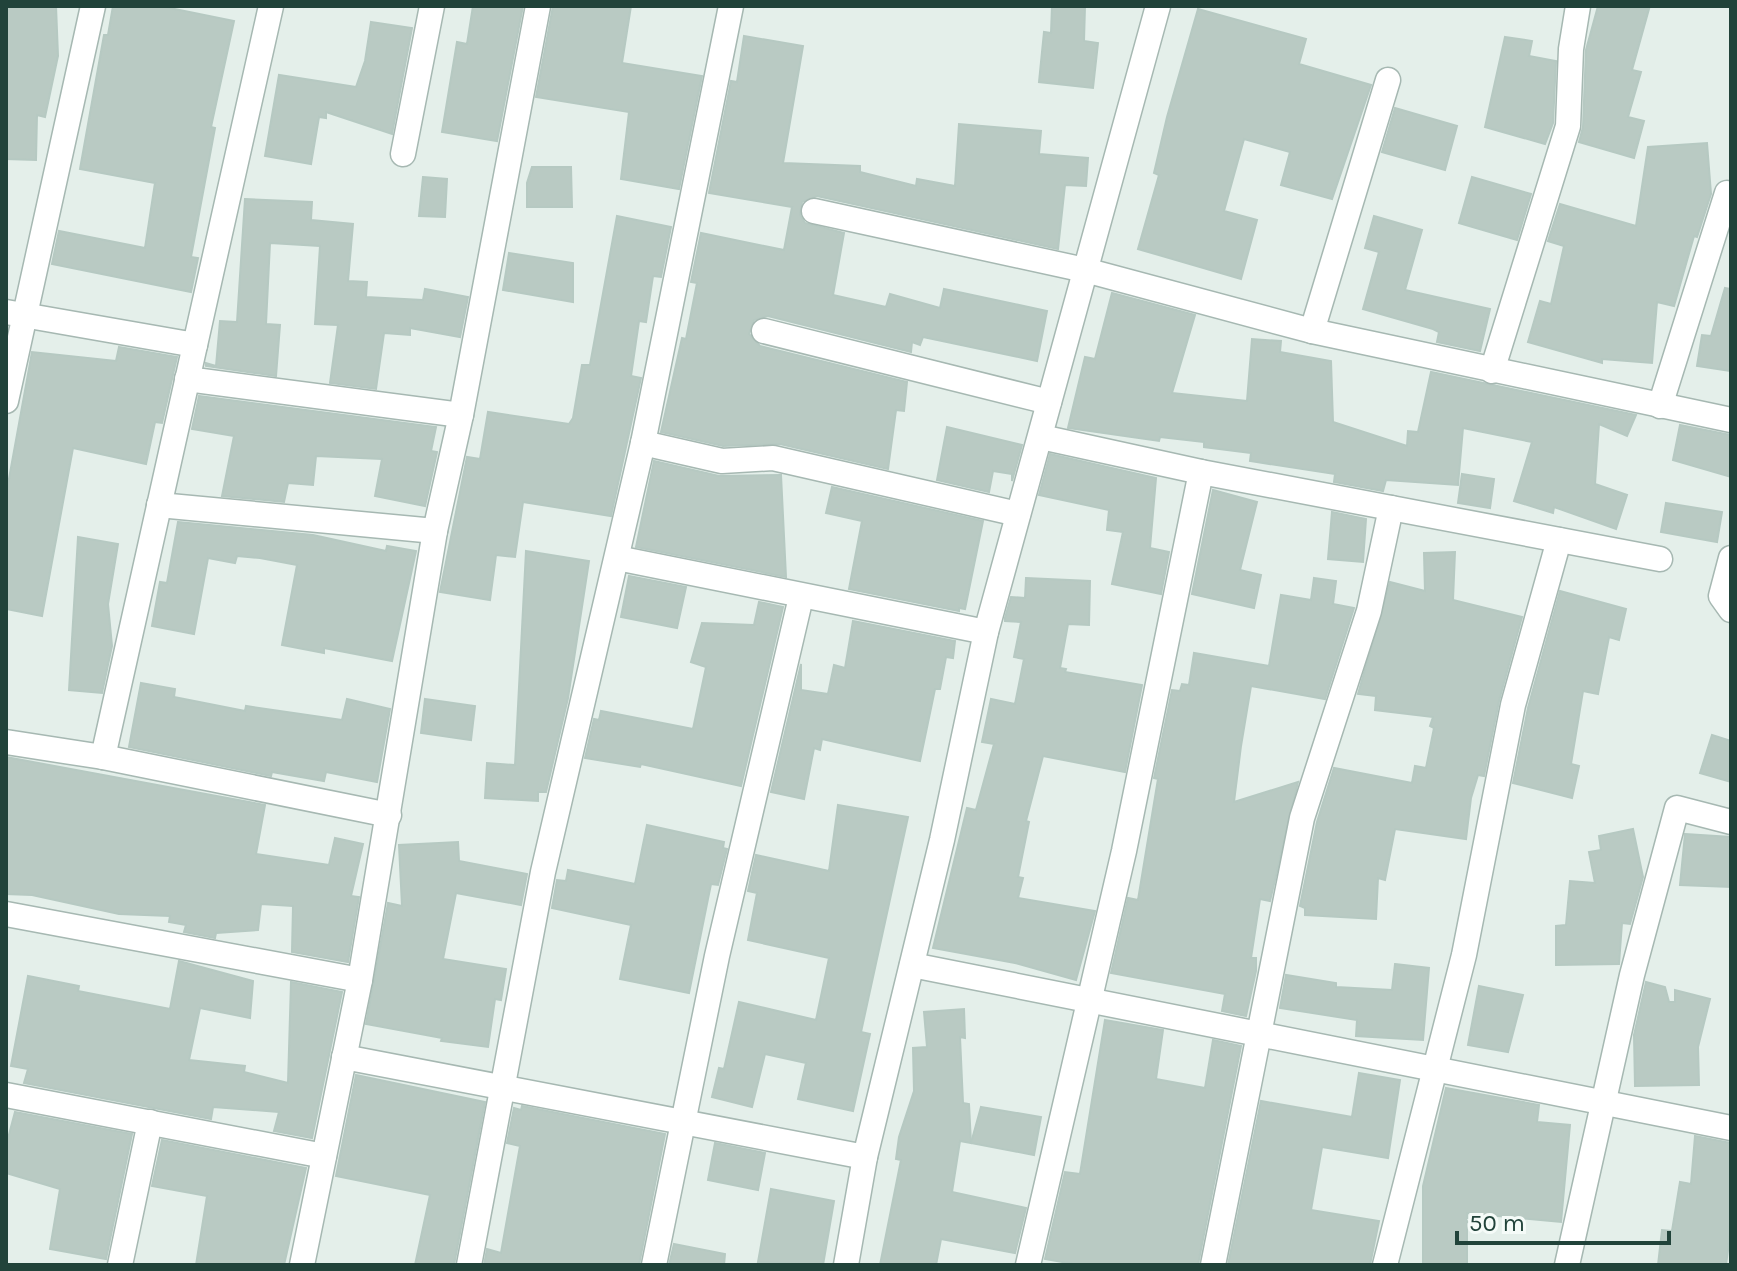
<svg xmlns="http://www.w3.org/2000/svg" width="1737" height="1271" font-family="Karla,sans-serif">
  <rect width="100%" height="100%" fill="#e4efea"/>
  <!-- building -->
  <g fill="#b9cac3" stroke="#b6c9c2" stroke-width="2">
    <polygon points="6,6 56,6 58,56 45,117 37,115 36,160 6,159"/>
    <polygon points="113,6 160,6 234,21 211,127 215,128 191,257 198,258 191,292 52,264 59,231 145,248 155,183 80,169 104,35 108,35"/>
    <polygon points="473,6 523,6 497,141 442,132 457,42 467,44"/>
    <polygon points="553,6 631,6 622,63 702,76 679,189 621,179 629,112 536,97"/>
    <polygon points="1052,6 1085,6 1084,41 1098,43 1093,88 1039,82 1044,32 1051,33"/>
    <polygon points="1598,6 1649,9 1632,70 1641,72 1628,117 1644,121 1634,158 1579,142 1583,127 1586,50"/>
    <polygon points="1198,9 1306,39 1299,64 1371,85 1332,199 1281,185 1290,152 1244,139 1224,211 1257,220 1241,279 1138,249 1159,175 1154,173 1167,117"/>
    <polygon points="371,22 412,28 392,134 326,112 326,118 319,117 311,164 265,156 279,75 356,87 365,61"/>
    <polygon points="744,36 803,46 783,163 860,166 860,172 916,186 917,179 955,186 959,124 1041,131 1039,154 1088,158 1086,186 1065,185 1058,249 817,196 802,202 800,215 805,223 844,233 833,295 886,307 890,294 940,308 944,289 1047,311 1037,361 923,337 920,345 912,342 911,352 768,316 754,320 749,334 760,346 907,382 904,411 896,410 888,469 780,444 723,446 661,432 682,338 686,339 697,283 691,282 701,233 784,250 792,207 709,193 731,81 737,82"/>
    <polygon points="1505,37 1532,41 1529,56 1556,61 1553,123 1545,144 1485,127"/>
    <polygon points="1395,108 1457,126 1445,170 1382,152"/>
    <polygon points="1707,143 1711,194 1697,237 1694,236 1674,306 1657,302 1652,363 1602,359 1602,363 1528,342 1540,301 1551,304 1564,246 1548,241 1560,204 1636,226 1648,147"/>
    <polygon points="532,167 571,167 572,207 527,207 527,183"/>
    <polygon points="423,177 447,179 445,217 419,216"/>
    <polygon points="1472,177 1531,194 1517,240 1459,223"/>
    <polygon points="245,199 312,202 311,220 353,224 348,281 367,282 366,297 423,300 425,289 468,297 460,337 410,328 410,335 384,333 376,389 330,383 338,325 315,324 320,246 270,243 266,324 280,325 276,376 206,366 206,363 216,366 220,321 237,322"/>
    <polygon points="617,216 671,227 661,277 653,276 646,322 639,321 631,376 641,378 611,516 523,502 515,557 496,555 490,600 440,592 467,457 480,459 488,412 569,424 573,418 582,365 590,365"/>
    <polygon points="1374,216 1422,230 1405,290 1490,309 1480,351 1437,342 1439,332 1433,329 1363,309 1379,252 1365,248"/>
    <polygon points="509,253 573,263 573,302 503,290"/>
    <polygon points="1725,288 1731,289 1731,371 1697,366 1702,335 1711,336"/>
    <polygon points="1112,293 1195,315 1172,393 1247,401 1252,339 1281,341 1280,352 1331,361 1333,422 1407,446 1408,431 1418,432 1431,372 1636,415 1627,436 1599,424 1595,484 1627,495 1616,529 1554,507 1553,513 1514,501 1532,442 1463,428 1458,485 1386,480 1383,491 1334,482 1335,474 1250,461 1251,453 1204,447 1204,442 1160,437 1159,441 1068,428 1085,357 1095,359"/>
    <polygon points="119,347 177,357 162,423 155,422 146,464 73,448 42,616 6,609 6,495 32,352 116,361"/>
    <polygon points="199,396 436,427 431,451 437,452 425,506 375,496 382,459 316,456 313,485 288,483 284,502 222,496 234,436 192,429"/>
    <polygon points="1680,425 1731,435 1731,477 1673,460"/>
    <polygon points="947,427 1022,445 1012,481 1012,474 993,471 989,492 937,480"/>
    <polygon points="1050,454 1156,478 1150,548 1169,552 1161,594 1112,584 1123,532 1107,530 1109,510 1039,495"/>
    <polygon points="654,461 719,476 781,475 786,577 636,547"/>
    <polygon points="1462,474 1494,479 1490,508 1458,503"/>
    <polygon points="832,487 983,521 965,609 959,608 959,611 849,589 862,521 826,513"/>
    <polygon points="1213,490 1257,502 1240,570 1261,575 1254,608 1192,594"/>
    <polygon points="1666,503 1722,512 1717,542 1661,532"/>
    <polygon points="1332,512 1366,519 1363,562 1328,559"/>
    <polygon points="178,522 313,535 386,551 387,546 416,551 392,661 324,648 324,653 282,645 297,565 260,558 237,556 235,563 208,558 194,634 152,626 160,582 167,583"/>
    <polygon points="78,537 118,544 108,604 112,646 102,693 69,690"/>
    <polygon points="526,551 589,561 568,698 546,792 538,792 538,801 485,798 487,763 515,765"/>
    <polygon points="1455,552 1453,600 1522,617 1499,701 1484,776 1478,775 1471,798 1466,839 1395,829 1385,880 1378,878 1376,919 1305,915 1305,908 1300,906 1317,822 1334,768 1412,783 1415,766 1426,768 1434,728 1430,726 1433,717 1375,710 1376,696 1358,694 1390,582 1425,591 1424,553"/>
    <polygon points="629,576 686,587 677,628 621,617"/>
    <polygon points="1026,578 1090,581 1089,625 1068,624 1060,668 1066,669 1065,672 1142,685 1125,772 1043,756 1026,821 1029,822 1018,877 1023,878 1018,898 1095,911 1076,980 1015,963 933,948 967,808 976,810 994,744 982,742 991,699 1015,704 1024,659 1014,657 1021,622 1005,621 1005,618 1011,597 1025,598"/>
    <polygon points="1314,578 1336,581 1333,604 1354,608 1325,699 1251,686 1241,746 1234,802 1298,782 1270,901 1260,899 1251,958 1256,958 1256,971 1246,1016 1222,1011 1225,994 1111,973 1128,898 1138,900 1158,779 1154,778 1172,690 1180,691 1182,684 1189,685 1194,653 1269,666 1281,595 1311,600"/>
    <polygon points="1560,591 1626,609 1619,640 1609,637 1598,694 1583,691 1571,764 1579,766 1572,798 1513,783 1528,708"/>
    <polygon points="759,602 783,607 741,786 641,764 640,767 585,758 594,719 599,720 601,711 693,729 706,667 691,662 702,623 754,625"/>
    <polygon points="853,621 955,641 953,658 946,657 940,689 935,689 920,761 822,739 820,750 814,748 804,799 771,792 801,664 801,690 828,694 834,665 845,668"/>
    <polygon points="141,683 175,689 174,697 245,711 246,706 342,720 347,699 390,709 377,782 326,772 324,781 272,772 271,776 129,747"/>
    <polygon points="425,699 475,706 471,740 421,733"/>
    <polygon points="1712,735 1731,741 1731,782 1700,773"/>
    <polygon points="6,757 265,805 256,854 329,865 335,838 363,844 351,896 359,897 348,962 292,952 293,906 261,904 258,930 216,933 215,938 184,932 186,925 169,922 170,916 119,914 32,895 6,894"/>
    <polygon points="838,805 908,817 861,1032 870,1034 853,1111 798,1099 806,1063 765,1054 752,1107 712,1097 719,1068 724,1069 739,1002 816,1020 829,958 748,940 757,893 748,891 756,855 829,871"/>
    <polygon points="647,825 724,842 723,848 727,849 718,885 711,884 689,993 620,979 631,925 552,908 557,880 566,881 568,870 635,884"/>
    <polygon points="1633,829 1643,877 1630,924 1622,923 1619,964 1556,965 1556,926 1566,925 1570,881 1595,883 1589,852 1601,850 1599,836"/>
    <polygon points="1685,834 1731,837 1731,887 1680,885"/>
    <polygon points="458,842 459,861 527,874 521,905 456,893 443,959 506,969 501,1000 495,999 488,1047 441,1041 442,1038 366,1024 388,903 402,906 399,845"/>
    <polygon points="179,961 253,981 250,1018 200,1008 189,1060 245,1066 244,1072 288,1083 291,982 342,992 312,1138 274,1131 279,1112 213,1107 211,1119 24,1083 28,1069 11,1066 28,976 79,986 78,991 170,1009"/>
    <polygon points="1395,964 1429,968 1423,1040 1356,1036 1357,1020 1280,1008 1286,975 1336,983 1336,987 1392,990"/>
    <polygon points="1646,982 1665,987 1669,1002 1675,1002 1675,990 1710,999 1698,1047 1699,1085 1635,1086 1634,1035"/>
    <polygon points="1479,986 1523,995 1508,1052 1468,1045"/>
    <polygon points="964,1009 965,1038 960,1037 963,1103 969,1104 971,1143 960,1141 952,1192 1026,1208 1015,1253 941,1239 936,1265 880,1265 901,1160 896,1159 899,1137 914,1091 913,1048 927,1047 924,1012"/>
    <polygon points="1105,1020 1163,1030 1156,1079 1205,1088 1213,1040 1241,1046 1198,1265 1079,1265 1045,1259 1065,1172 1080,1174"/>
    <polygon points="1359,1073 1400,1080 1388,1158 1322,1147 1311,1210 1379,1221 1370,1265 1228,1265 1261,1101 1352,1117"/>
    <polygon points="356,1075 485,1102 454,1265 415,1265 430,1195 336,1176"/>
    <polygon points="1446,1088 1539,1105 1537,1122 1570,1125 1561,1222 1467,1213 1467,1265 1423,1265 1423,1186"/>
    <polygon points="522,1106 665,1134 639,1265 484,1265 487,1249 501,1253 520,1146 507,1143 514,1108 521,1110"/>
    <polygon points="981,1107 1041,1117 1034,1155 971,1143"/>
    <polygon points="15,1112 132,1134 106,1259 50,1249 60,1189 6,1173 6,1146"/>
    <polygon points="1695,1136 1731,1143 1731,1229 1726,1265 1658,1265 1662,1230 1672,1231 1680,1182 1691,1184"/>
    <polygon points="162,1140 306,1168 284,1265 196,1265 207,1196 152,1186"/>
    <polygon points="715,1143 765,1153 758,1190 708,1180"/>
    <polygon points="771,1189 834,1201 823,1265 758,1262"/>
    <polygon points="674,1244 725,1254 724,1265 669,1265"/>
  </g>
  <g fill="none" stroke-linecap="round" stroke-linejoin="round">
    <defs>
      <g id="minor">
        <polyline points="403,154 432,6"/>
        <polyline points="814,211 1085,270 1312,331 1731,420"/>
        <polyline points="6,312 195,345 271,6"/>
        <polyline points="764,331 1049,402"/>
        <polyline points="1312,331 1388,80"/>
        <polyline points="1492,371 1568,126 1571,49 1578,6"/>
        <polyline points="187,379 461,415"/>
        <polyline points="6,401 93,6"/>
        <polyline points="1660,406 1727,193"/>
        <polyline points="1041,437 1201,472 1660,559"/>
        <polyline points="643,443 722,461 773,458 1018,514"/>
        <polyline points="159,505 435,531"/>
        <polyline points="617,558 986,632"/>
        <polyline points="1731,558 1721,596 1731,610"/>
        <polyline points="6,742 103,757 389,815"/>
        <polyline points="103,757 195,345"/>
        <polyline points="6,914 360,980"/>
        <polyline points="912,965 1731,1128"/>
        <polyline points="344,1057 865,1157"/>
        <polyline points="6,1095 324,1156"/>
        <polyline points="120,1265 150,1122"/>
        <polyline points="302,1265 360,980 435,531 461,415 538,6"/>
        <polyline points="469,1265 543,872 643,443 731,6"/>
        <polyline points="654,1265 717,956 801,597"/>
        <polyline points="846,1265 865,1157 942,840 986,632 1158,6"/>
        <polyline points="1028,1265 1124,851 1201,472"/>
        <polyline points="1213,1265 1302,818 1369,611 1391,508"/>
        <polyline points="1385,1265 1464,955 1513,705 1559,540"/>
        <polyline points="1567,1265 1632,975 1677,808 1731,822"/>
      </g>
    </defs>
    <!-- minor casing -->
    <use href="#minor" stroke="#a6b8b2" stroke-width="27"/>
    <!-- minor -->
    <use href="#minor" stroke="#fff" stroke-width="24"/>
  </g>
  <!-- border -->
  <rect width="1737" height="1271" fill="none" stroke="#21433a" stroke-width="16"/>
  <!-- scale -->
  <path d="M1457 1231v12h212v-12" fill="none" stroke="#21433a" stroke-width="4"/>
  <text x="1469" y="1231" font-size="24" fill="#21433a" stroke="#f5fbf8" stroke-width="6" paint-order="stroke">50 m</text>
</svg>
